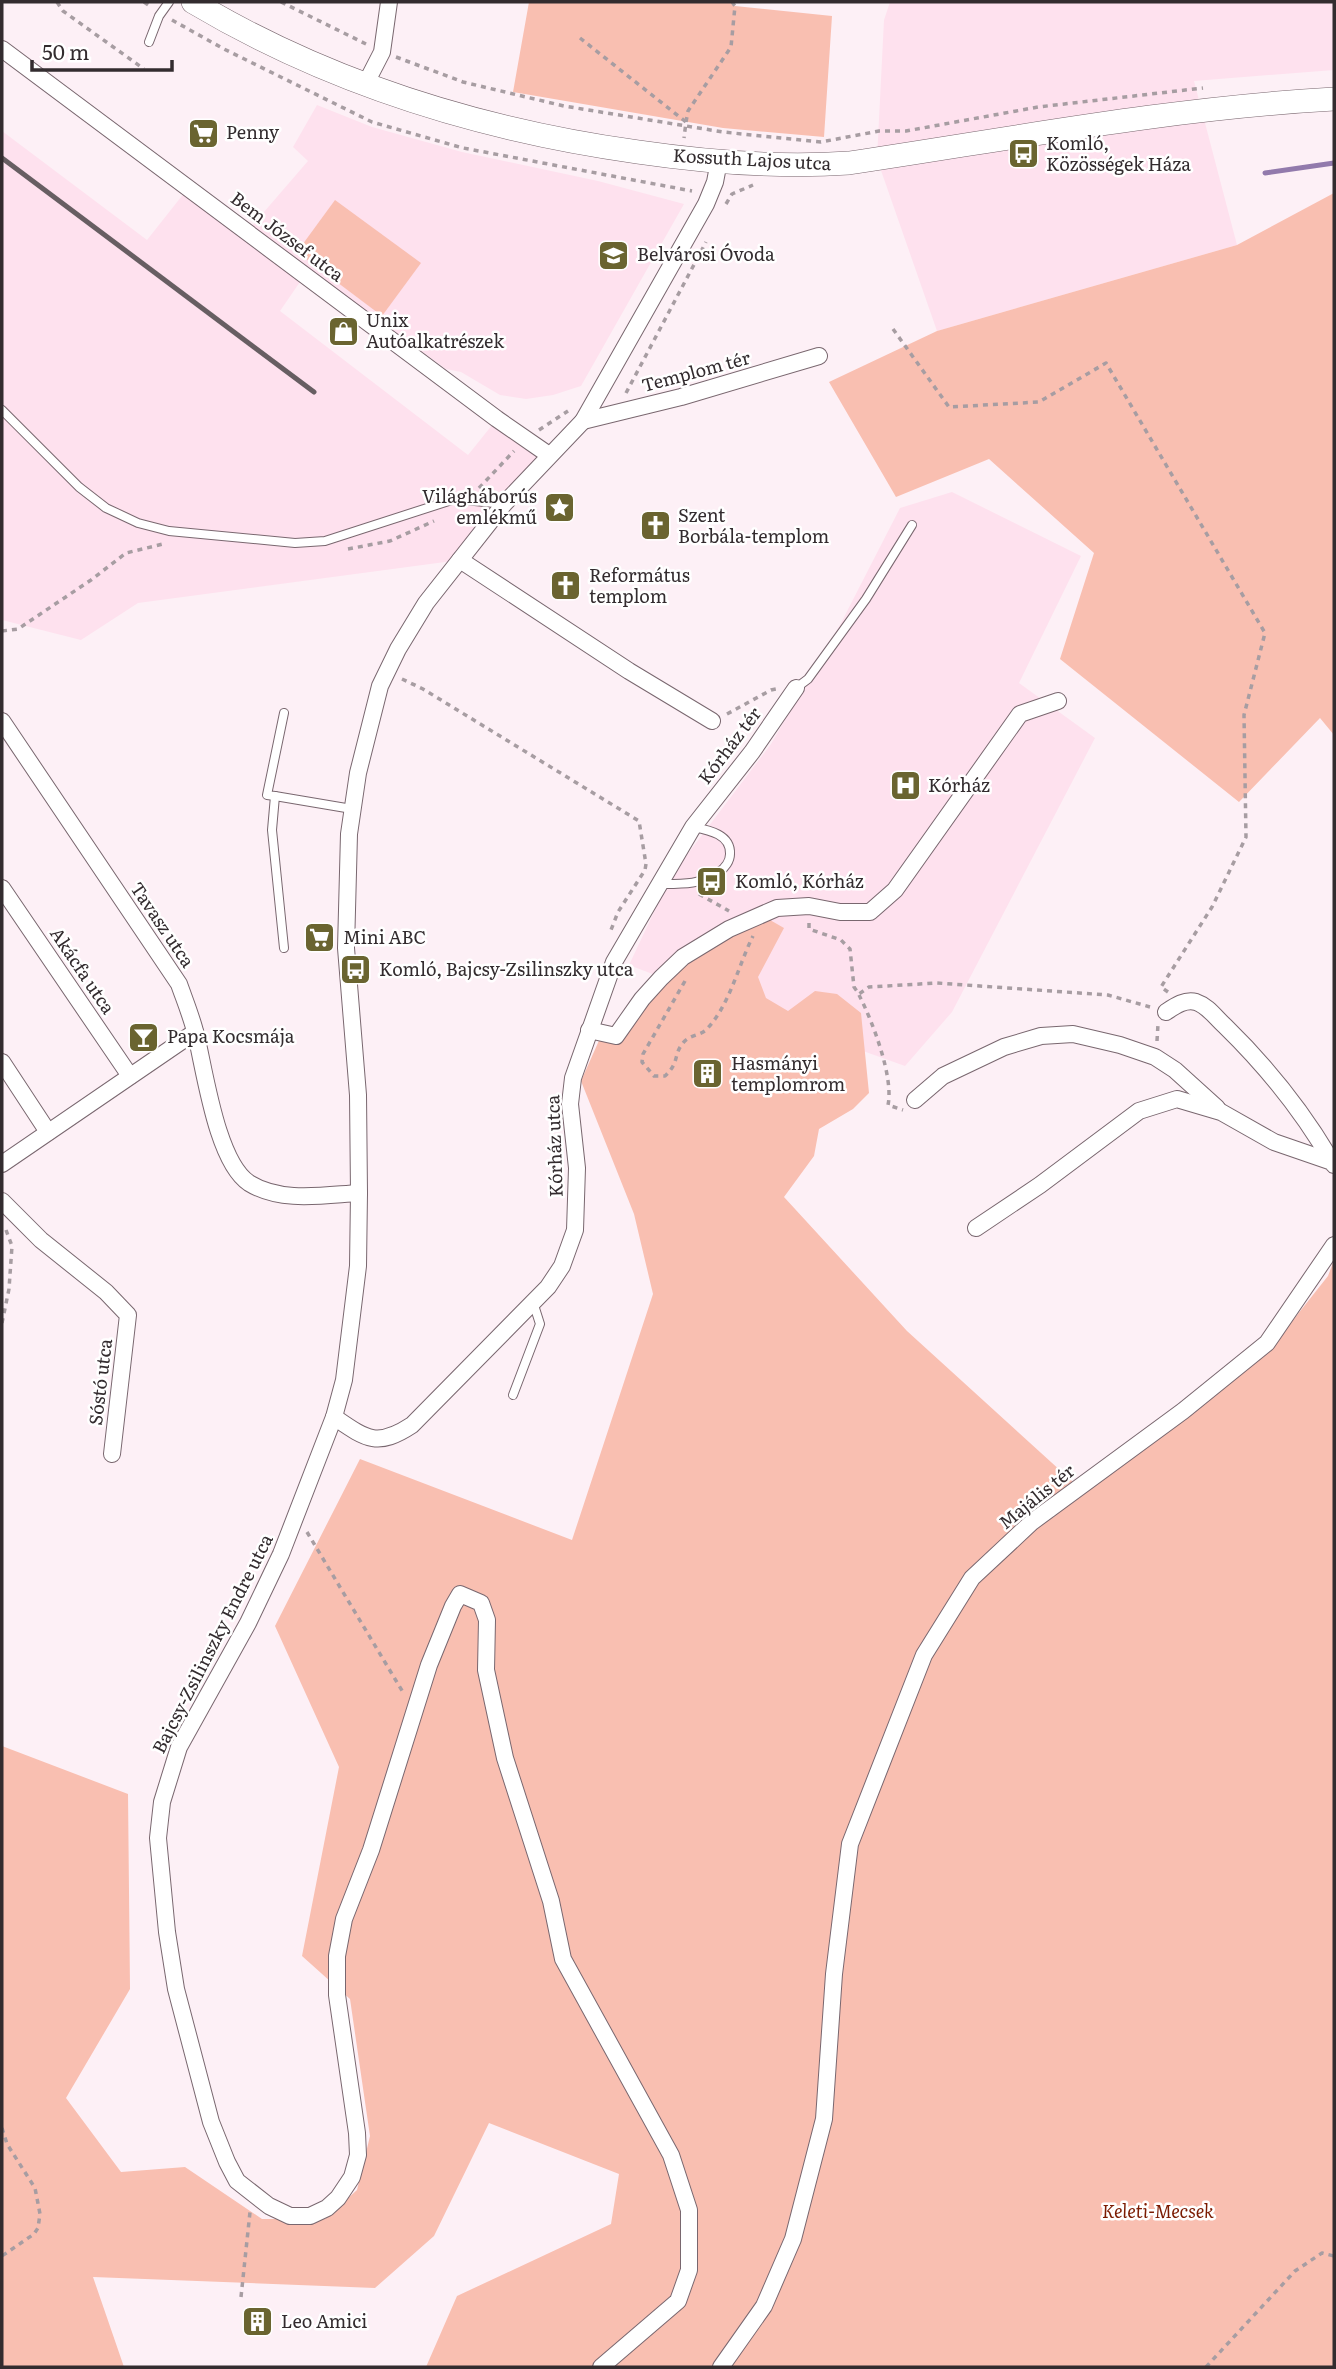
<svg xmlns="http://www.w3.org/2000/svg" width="1336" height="2369" font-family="Literata,serif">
  <rect width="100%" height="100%" fill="#fdf0f6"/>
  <!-- built -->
  <g fill="#fee1ee">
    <polygon points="890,2 1334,2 1334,70 1194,81 1237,245 937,331 877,159 884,20"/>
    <polygon points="317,105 372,127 462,152 598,181 684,204 581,386 553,395 526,399 500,395 461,372 446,369 251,227 308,161 293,147"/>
    <polygon points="2,131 147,240 185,192 302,279 280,311 468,455 497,419 549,455 460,560 138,603 81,640 2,620"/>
    <polygon points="952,492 1081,556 1019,683 1095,738 952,1012 905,1066 723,1001 629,965 671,876 771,744 841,623 900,508"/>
  </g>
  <!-- green -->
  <g fill="#f9bfb1">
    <polygon points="529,2 732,2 735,6 832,16 824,137 723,128 513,92"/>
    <polygon points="1334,193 1334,735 1320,718 1239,802 1060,659 1094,553 989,459 896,497 829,382 937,331 1237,245"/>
    <polygon points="335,200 421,263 382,316 297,252"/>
    <polygon points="770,920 784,928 758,977 766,998 788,1011 815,991 837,994 861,1013 869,1093 853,1109 819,1129 814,1156 784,1197 907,1331 1084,1492 1282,1334 1328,1276 1334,1260 1334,2367 426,2367 457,2296 611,2224 619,2174 489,2123 434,2236 375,2288 93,2277 124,2367 2,2367 2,1746 128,1794 130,1989 66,2098 121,2172 185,2167 262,2219 325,2219 357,2190 370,2136 350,1999 302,1956 339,1767 275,1626 360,1459 572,1540 653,1294 634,1214 581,1081 601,1036 605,1037 679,963 746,926"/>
  </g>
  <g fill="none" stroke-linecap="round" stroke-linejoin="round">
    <!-- stream -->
    <polyline stroke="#927aac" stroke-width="5" points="1265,173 1334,163"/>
    <defs>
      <g id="service">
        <polyline points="149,42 159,16 169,2"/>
        <polyline points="2,410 79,487 106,508 138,523 169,531 295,543 325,541 455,499 504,504"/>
        <polyline points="796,688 808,679 866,599 912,525"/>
        <polyline points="275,796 267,795 284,713"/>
        <path d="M 659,884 C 680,884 702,885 719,872 C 725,868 730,861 730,854 C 731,834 708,830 693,827"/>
        <polyline points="284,948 272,830 275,796 352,809"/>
        <polyline points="513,1395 540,1324 533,1302"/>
      </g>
      <g id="minor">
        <polyline points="2,49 497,419 549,455"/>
        <polyline points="365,85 382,52 389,2"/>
        <polyline points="583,421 681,397 819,356"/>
        <polyline points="460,560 629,671 712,721"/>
        <path d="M 2,721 L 179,984 C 185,1001 192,1018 196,1035 C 205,1072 217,1162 249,1183 C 281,1203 324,1195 359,1193"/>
        <polyline points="2,888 130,1076"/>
        <path d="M 1166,1012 C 1175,1006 1185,999 1196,1002 C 1208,1006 1216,1018 1225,1026 C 1267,1067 1303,1112 1332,1162"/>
        <polyline points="589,1030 616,1036 642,999 661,978 683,957 729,929 777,908 809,906 840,912 870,912 895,890 1020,714 1058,701"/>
        <polyline points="2,1062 48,1132"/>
        <polyline points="915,1100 943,1076 1004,1047 1041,1036 1073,1034 1120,1045 1155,1057 1175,1070 1217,1108"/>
        <polyline points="2,1164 195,1032"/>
        <polyline points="2,1201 41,1240 106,1292 128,1315 112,1454"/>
        <polyline points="976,1228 1040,1185 1139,1111 1177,1099 1221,1112 1274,1142 1332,1162 1334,1165"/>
        <path d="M 334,1417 C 366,1439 377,1448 412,1425 L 548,1287 L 562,1266 L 575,1230 L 577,1168 L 570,1104 L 573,1078 L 614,962 L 693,827 L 752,752 L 796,688"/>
        <polyline points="601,2367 678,2301 689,2270 689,2210 671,2155 563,1959 551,1901 505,1758 486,1670 487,1620 481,1603 460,1594 453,1606 429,1665 371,1850 344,1919 337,1956 337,1995 357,2133 358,2155 352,2177 338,2198 327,2208 310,2216 290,2216 269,2206 237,2181 227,2162 211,2122 176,1989 167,1932 158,1838 162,1802 179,1747 248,1623 281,1554 334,1417 344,1380 358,1266 359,1193 358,1095 346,948 349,834 358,773 380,686 398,649 426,603 504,504 583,421 706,204 715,182 719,161"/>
        <polyline points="721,2367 764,2306 793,2239 824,2119 834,1974 850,1844 924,1655 972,1578 1032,1522 1183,1411 1267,1343 1334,1245"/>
      </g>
      <path id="secondary" d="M 193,2 C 329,83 481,130 638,152 C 707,162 779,168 849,163 C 1010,139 1171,108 1334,99"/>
    </defs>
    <!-- service casing -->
    <use href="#service" stroke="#79676f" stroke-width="10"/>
    <!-- minor casing -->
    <use href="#minor" stroke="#79676f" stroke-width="18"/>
    <!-- secondary casing -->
    <use href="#secondary" stroke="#79676f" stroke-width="24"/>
    <!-- path -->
    <g stroke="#a79da2" stroke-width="3.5" stroke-dasharray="5 5" stroke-linecap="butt">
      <polyline points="57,2 63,11 144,69"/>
      <polyline points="144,2 151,7"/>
      <polyline points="281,2 366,44"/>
      <polyline points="172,20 224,49 372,122 463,148 692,191"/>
      <polyline points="580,38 686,122 684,138"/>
      <polyline points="396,57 463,82 564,106 723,132 821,142 879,131 906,131 1038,107 1203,88"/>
      <polyline points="686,122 688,111 731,47 735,6 732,2"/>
      <polyline points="726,204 732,194 753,185"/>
      <polyline points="893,329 949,407 1039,402 1106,363 1265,633 1244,715 1246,837 1212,907 1161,987 1168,992"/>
      <polyline points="626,393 706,242"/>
      <polyline points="539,430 568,411"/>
      <polyline points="479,488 514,451"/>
      <polyline points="348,549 390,541 434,521"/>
      <polyline points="2,631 18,629 91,580 126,553 163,544"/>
      <polyline points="402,679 423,689 639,821 646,864 645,870 618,912 611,930"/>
      <polyline points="727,714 771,690 776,689"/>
      <polyline points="699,894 729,911"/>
      <polyline points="809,923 809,929 841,940 850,949 854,987 859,994 869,987 937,983 1108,995 1150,1007"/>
      <path d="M 685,981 L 643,1054 L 642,1062 L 654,1076 L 665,1076 C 680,1062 673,1055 683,1043 C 689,1035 699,1036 706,1030 C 730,1005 738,966 753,936"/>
      <path d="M 859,995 C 872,1020 894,1077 888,1105 L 903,1110"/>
      <polyline points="1157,1041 1158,1024"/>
      <polyline points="2,1323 9,1289 12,1246 6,1230"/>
      <polyline points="307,1532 404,1694"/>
      <polyline points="2,2128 7,2144 35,2188 40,2214 38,2228 34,2234 2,2256"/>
      <polyline points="241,2297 250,2212"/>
      <polyline points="1206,2367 1295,2271 1322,2253 1334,2256"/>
    </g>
    <!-- service -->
    <use href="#service" stroke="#fff" stroke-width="8"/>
    <!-- minor -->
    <use href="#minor" stroke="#fff" stroke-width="16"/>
    <!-- secondary -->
    <use href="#secondary" stroke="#fff" stroke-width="23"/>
    <!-- rail -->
    <polyline stroke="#675e62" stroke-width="5" points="2,158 314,392"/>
  </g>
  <!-- icons -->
  <defs>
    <symbol id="supermarket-square" viewBox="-11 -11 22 22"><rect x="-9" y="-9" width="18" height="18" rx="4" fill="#6a6430" stroke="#fff"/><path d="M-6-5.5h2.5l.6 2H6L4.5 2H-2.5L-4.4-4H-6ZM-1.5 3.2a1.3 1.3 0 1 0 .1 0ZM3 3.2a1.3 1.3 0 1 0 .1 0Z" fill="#fff"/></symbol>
    <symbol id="bus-square" viewBox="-11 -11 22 22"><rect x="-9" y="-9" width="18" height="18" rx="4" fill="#6a6430" stroke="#fff"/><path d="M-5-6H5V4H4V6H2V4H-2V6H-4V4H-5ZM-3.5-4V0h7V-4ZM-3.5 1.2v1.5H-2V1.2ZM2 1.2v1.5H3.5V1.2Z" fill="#fff"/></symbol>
    <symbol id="school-square" viewBox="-11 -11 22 22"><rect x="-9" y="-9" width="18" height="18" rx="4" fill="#6a6430" stroke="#fff"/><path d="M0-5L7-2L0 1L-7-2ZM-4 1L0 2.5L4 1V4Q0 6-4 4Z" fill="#fff"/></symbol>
    <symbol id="shop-square" viewBox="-11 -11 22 22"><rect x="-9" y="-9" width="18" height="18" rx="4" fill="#6a6430" stroke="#fff"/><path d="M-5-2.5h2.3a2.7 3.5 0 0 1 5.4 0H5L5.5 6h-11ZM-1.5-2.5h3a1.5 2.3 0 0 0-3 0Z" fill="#fff"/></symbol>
    <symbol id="sight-square" viewBox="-11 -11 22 22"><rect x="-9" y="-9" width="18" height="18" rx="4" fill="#6a6430" stroke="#fff"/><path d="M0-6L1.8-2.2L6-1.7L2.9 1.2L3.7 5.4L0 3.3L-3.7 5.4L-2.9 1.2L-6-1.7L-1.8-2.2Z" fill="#fff"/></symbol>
    <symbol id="church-square" viewBox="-11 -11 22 22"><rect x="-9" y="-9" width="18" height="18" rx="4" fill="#6a6430" stroke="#fff"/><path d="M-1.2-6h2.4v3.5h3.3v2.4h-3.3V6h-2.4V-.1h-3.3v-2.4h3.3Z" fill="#fff"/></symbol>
    <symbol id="hospital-square" viewBox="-11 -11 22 22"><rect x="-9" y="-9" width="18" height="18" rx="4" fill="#6a6430" stroke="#fff"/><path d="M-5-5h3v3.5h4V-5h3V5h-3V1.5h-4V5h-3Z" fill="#fff"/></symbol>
    <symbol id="bar-square" viewBox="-11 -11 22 22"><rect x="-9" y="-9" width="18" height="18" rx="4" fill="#6a6430" stroke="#fff"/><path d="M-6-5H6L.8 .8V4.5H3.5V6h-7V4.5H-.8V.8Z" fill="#fff"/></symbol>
    <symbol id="building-square" viewBox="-11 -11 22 22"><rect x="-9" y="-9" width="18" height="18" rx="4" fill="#6a6430" stroke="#fff"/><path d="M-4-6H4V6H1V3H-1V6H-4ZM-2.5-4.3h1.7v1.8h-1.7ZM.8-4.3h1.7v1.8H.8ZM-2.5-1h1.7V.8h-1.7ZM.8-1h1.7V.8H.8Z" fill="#fff"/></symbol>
  </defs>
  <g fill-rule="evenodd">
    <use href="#supermarket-square" x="186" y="116" width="35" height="35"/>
    <use href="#bus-square" x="1006" y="136" width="35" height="35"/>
    <use href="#school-square" x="596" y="238" width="35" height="35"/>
    <use href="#shop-square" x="326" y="314" width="35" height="35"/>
    <use href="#sight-square" x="542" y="490" width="35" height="35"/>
    <use href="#church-square" x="638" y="508" width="35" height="35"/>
    <use href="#church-square" x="548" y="568" width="35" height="35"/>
    <use href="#hospital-square" x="888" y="768" width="35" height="35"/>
    <use href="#bus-square" x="694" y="864" width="35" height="35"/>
    <use href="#supermarket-square" x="302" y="920" width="35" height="35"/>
    <use href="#bus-square" x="338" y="952" width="35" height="35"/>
    <use href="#bar-square" x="126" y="1020" width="35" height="35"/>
    <use href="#building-square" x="690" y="1056" width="35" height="35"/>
    <use href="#building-square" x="240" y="2304" width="35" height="35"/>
  </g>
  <g text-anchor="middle" stroke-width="5" stroke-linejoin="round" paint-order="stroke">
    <!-- poi labels -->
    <g font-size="18" fill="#332c2f" stroke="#fff" text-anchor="start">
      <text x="226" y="139">Penny</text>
      <text x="1046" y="150">Komló,<tspan x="1046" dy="21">Közösségek Háza</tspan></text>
      <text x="637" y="261">Belvárosi Óvoda</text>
      <text x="366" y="327">Unix<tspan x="366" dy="21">Autóalkatrészek</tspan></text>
      <text x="537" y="503" text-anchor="end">Világháborús<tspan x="537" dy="21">emlékmű</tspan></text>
      <text x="678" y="522">Szent<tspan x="678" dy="21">Borbála-templom</tspan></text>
      <text x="589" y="582">Református<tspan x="589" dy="21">templom</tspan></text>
      <text x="928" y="792">Kórház</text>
      <text x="735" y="888">Komló, Kórház</text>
      <text x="343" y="944">Mini ABC</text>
      <text x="379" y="976">Komló, Bajcsy-Zsilinszky utca</text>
      <text x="167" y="1043">Papa Kocsmája</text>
      <text x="731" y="1070">Hasmányi<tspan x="731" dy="21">templomrom</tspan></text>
      <text x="281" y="2328">Leo Amici</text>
    </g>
    <!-- street labels -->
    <g font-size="18" fill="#332c2f" stroke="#fff">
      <text transform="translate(752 160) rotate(3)" y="6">Kossuth Lajos utca</text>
      <text transform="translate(287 237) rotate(37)" y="6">Bem József utca</text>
      <text transform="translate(696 372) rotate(-15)" y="6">Templom tér</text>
      <text transform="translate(730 746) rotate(-53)" y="6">Kórház tér</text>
      <text transform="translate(162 925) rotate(56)" y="6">Tavasz utca</text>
      <text transform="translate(82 971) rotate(56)" y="6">Akácfa utca</text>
      <text transform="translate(555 1146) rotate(-92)" y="6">Kórház utca</text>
      <text transform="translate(101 1382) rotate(-83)" y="6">Sóstó utca</text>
      <text transform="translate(1037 1497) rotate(-39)" y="6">Majális tér</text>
      <text transform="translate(213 1644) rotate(-63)" y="6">Bajcsy-Zsilinszky Endre utca</text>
    </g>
    <!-- park labels -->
    <g font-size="18" font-style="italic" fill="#7b1b02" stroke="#fff">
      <text x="1158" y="2218">Keleti-Mecsek</text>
    </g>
  </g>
  <!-- border -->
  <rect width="1336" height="2369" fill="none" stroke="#332c2f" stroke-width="7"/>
  <!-- scale -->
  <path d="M32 60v10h140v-10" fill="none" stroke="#332c2f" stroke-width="3.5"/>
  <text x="42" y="60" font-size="21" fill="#332c2f" stroke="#ffffff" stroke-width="5" paint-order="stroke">50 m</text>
</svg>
